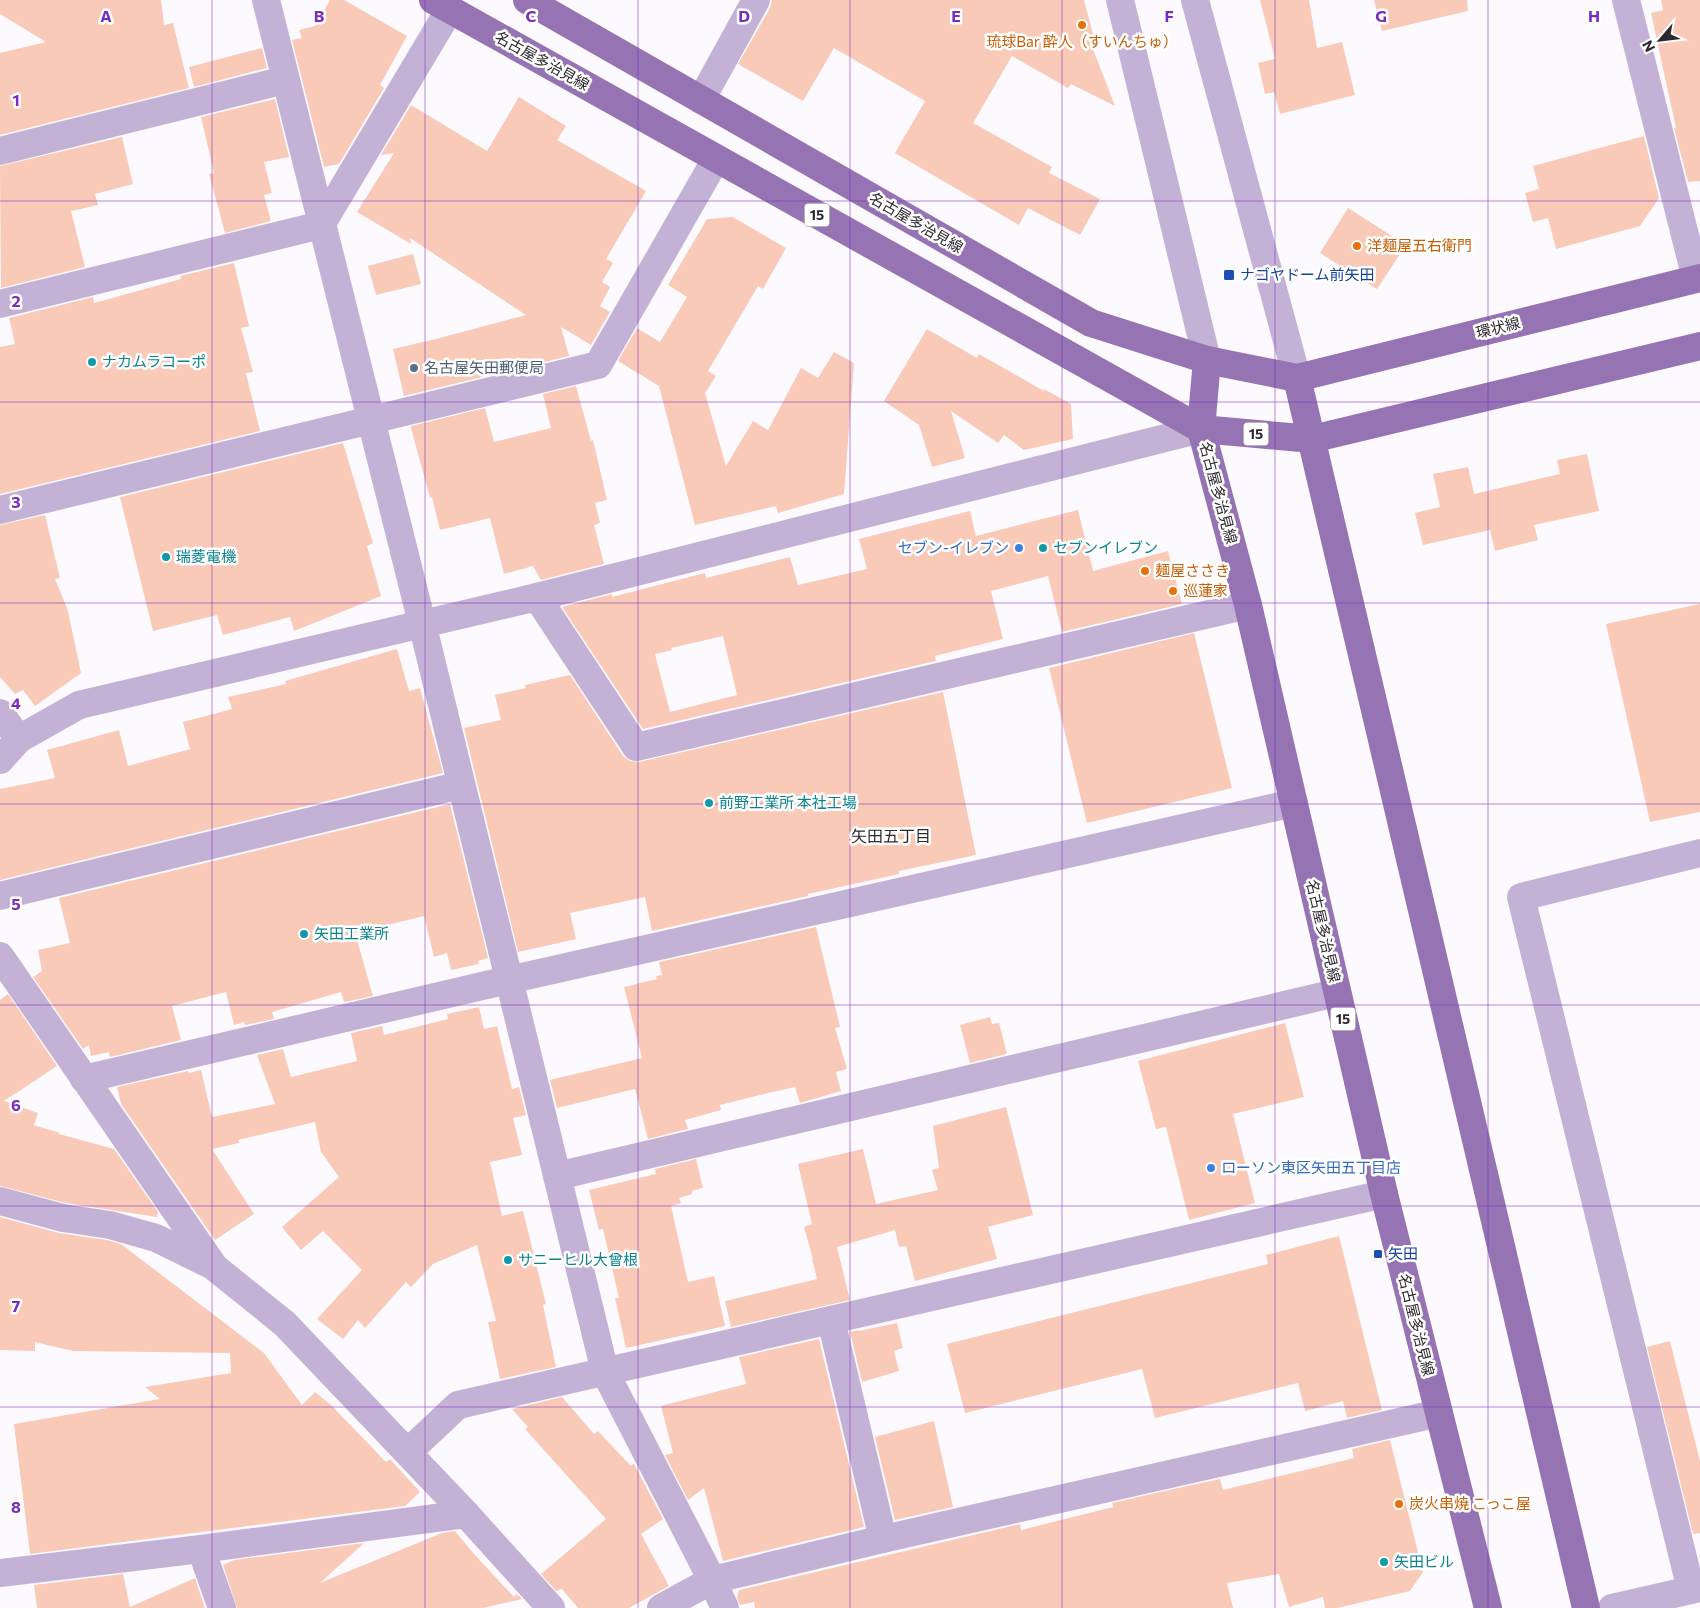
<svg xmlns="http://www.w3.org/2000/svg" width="1700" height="1608" font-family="Commissioner,'Noto Sans JP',sans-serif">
  <rect width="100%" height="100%" fill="#fcfafe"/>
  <!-- building -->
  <g fill="#f9cab7" fill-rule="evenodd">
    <polygon points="0,0 161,0 164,25 173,23 189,88 0,135 0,53 46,42 0,14"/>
    <polygon points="330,0 344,0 407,36 380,85 384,88 339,164 324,167 292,40 302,38 299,30 315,26"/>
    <polygon points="772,0 1084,0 1094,38 1089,39 1115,106 1071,84 1068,88 1012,56 973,123 1052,167 1049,173 1100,199 1080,235 1028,208 1019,225 895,153 925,101 834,48 803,101 738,64 770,8"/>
    <polygon points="1260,0 1309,0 1317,48 1342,42 1355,95 1280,114 1274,92 1265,94 1258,63 1275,59"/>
    <polygon points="1374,0 1467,0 1468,11 1382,31"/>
    <polygon points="1661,0 1700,0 1700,181 1688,182 1674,128 1676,128 1651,13 1663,10"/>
    <polygon points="262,48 267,68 194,87 189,67"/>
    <polygon points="519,97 566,126 557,140 646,191 606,259 613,263 602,282 610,287 600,306 610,312 591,345 561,327 569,356 404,396 393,349 432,340 526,315 410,238 411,244 357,212 394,153 381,155 411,105 487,151"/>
    <polygon points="275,99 289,157 264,162 272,193 264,195 271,221 225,233 209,174 214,173 201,117"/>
    <polygon points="1644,136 1659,198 1640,226 1556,249 1548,218 1533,222 1525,193 1539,189 1533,166"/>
    <polygon points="122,137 133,184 95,194 98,205 71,211 85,267 1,288 0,166"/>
    <polygon points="1348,208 1406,245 1377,289 1320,253"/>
    <polygon points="733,217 786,248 763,289 758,286 708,371 716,376 705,393 726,466 753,421 768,430 801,368 818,378 834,352 854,363 844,494 778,513 776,506 695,525 659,386 618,361 637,328 660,342 687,297 668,285 707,219"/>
    <polygon points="413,254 421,284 376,295 368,266"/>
    <polygon points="234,263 249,326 241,328 253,372 246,373 260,431 0,494 0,347 15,344 9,318 93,297 94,303 181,279 180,276"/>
    <polygon points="927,329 977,358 979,354 1044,391 1044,389 1071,404 1073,439 1024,450 1004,435 998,443 951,411 965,458 932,467 919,425 884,401"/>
    <polygon points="576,386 591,441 593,440 607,500 595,503 600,523 594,525 604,564 541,580 533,566 504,574 490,518 440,530 432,497 430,498 411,428 411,426 485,408 494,442 551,428 543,394"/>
    <polygon points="343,443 373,543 367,546 381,596 294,631 290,617 223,635 217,615 153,631 120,497"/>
    <polygon points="1587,454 1599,511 1534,525 1538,540 1495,551 1490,530 1423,545 1415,513 1440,507 1433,474 1468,467 1474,494 1560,474 1557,460"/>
    <path d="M 1078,510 L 1093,571 L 1168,551 L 1182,604 L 1062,632 L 1048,576 L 991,591 L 1003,639 L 935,656 L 936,661 L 643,729 L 562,607 L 612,594 L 612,597 L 705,573 L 706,578 L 790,557 L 798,585 L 867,569 L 859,539 L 970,511 L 976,536 ZM 723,636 L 737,695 L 670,712 L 655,654 L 672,650 L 671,648 Z"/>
    <polygon points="45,515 60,578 55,579 68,611 81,673 35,706 23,690 15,694 0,677 0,525"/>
    <polygon points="1700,604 1700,812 1650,822 1606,624"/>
    <polygon points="1194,633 1232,788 1087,823 1049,668"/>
    <polygon points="397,649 409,691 420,688 443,773 0,880 0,789 55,778 47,750 119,730 128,766 190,749 183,722 232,709 228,697 286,684 285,681"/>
    <polygon points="570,675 623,756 630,761 639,762 943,692 976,855 899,871 899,874 808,894 808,896 652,931 645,897 570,913 576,939 518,952 464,728 501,720 495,695 526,688 525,685"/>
    <polygon points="450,804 488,958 478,961 479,964 451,970 447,953 434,957 424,916 355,933 373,996 344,1002 341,992 272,1012 274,1019 245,1025 244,1022 234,1025 226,992 172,1006 181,1040 110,1057 109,1052 91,1056 89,1045 83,1049 33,977 42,971 38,950 70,943 59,898"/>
    <polygon points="816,927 840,1027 835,1028 847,1069 836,1072 841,1091 800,1103 795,1087 768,1093 720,1105 721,1110 685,1120 688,1129 648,1139 635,1089 557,1108 550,1080 642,1058 624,987 657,979 656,976 662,975 659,962"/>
    <polygon points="8,994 57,1066 4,1101 38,1113 34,1125 60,1133 59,1134 114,1149 158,1212 157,1217 66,1203 0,1186 0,1000"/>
    <polygon points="479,1007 484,1029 497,1026 512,1089 519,1087 526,1115 513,1118 522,1155 490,1162 502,1216 523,1211 546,1304 543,1305 556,1367 500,1379 488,1322 496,1321 477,1245 433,1264 411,1287 406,1282 365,1328 358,1320 343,1339 317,1319 362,1270 323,1231 301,1250 282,1227 339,1177 321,1152 315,1122 238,1140 239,1143 212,1149 254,1214 215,1240 121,1104 117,1087 188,1071 189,1073 201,1070 212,1117 275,1104 257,1055 283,1049 291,1077 357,1061 351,1033 382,1026 384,1035 448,1019 447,1014"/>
    <polygon points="990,1017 992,1024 999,1023 1007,1054 970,1063 960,1025"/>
    <polygon points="1285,1023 1304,1097 1233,1114 1255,1203 1189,1220 1166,1127 1156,1129 1138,1061"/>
    <polygon points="1006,1107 1033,1215 988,1227 997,1259 915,1281 906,1246 899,1247 895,1230 837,1247 850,1300 731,1327 725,1301 817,1279 812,1259 813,1259 804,1227 812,1224 798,1164 863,1149 876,1204 938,1190 932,1170 939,1168 933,1126"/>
    <polygon points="696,1159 703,1188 692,1191 692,1194 679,1198 681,1203 671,1206 688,1282 714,1276 725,1326 626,1348 615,1298 619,1298 603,1229 599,1230 589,1190 656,1174 655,1169"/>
    <polygon points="0,1217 59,1233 107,1240 121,1244 264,1353 302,1405 315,1392 331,1405 386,1462 390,1459 420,1492 405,1506 30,1554 14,1424 160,1399 145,1387 231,1373 230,1353 73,1351 35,1342 35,1351 0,1350"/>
    <polygon points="1339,1236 1382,1410 1347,1418 1343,1401 1305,1411 1298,1383 1155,1418 1142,1369 965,1413 947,1344 1268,1264 1266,1255"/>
    <polygon points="897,1323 903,1348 894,1351 899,1371 862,1382 850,1332 858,1330 859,1331"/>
    <polygon points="819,1339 864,1527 723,1561 704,1488 688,1500 665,1455 673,1453 661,1406 746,1384 739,1357"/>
    <polygon points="1670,1341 1700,1461 1700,1533 1693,1534 1647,1347"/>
    <polygon points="562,1397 594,1434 598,1431 630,1465 634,1464 663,1519 641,1534 669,1586 629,1608 578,1608 562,1589 556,1591 541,1574 606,1519 525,1429 528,1427 512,1409"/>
    <polygon points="934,1421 953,1507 895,1520 875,1437"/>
    <polygon points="1390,1440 1423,1572 1410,1591 1337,1608 1325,1608 1323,1597 1289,1607 1279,1574 1227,1583 1233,1608 755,1608 754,1602 740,1605 737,1598 739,1590 1020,1524 1021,1530 1113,1507 1112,1503 1164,1491 1220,1479 1223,1490 1354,1458 1352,1449"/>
    <polygon points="455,1531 474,1554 514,1597 517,1594 522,1599 483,1608 237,1608 223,1565 234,1560 364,1543 320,1583 442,1533"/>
    <polygon points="123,1574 130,1607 195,1578 205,1608 37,1608 34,1585"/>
  </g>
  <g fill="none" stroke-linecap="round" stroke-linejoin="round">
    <!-- minor -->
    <g stroke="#c4b2d6" stroke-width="28">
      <polyline points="266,0 422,623 605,1372 712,1580 725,1608"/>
      <polyline points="1120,0 1207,360"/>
      <polyline points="1195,0 1297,378"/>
      <polyline points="1626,0 1696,279"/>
      <polyline points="701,100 756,0"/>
      <polyline points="0,151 285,80"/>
      <polyline points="0,304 321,225 450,9"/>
      <polyline points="0,510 598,365 716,159"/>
      <polyline points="537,597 636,747 1248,605"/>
      <polyline points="0,713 19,739"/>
      <polyline points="0,760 19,739 79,705 537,597 1201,429"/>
      <polyline points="0,896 461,785"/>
      <polyline points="0,956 213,1265"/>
      <polyline points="84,1079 508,980 1294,803"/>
      <polyline points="557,1176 1336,993"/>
      <polyline points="0,1201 63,1218 110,1225 156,1238 213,1266 285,1324 466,1514 551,1608"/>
      <polyline points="831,1320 883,1539"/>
      <polyline points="408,1452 458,1405 1384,1194"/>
      <polyline points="201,1549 222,1608"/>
      <polyline points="0,1573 201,1549 466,1514"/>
      <polyline points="1691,1590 1521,897 1700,853"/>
      <polyline points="661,1608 712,1580 883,1539 1439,1413"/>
      <polyline points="1612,1608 1700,1588"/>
    </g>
    <!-- major -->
    <g stroke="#9673b3" stroke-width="28">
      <polyline points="433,0 1201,429 1312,439 1700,346"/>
      <polyline points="527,0 1091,323 1207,360 1297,378 1700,278"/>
      <polyline points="1207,360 1201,429 1248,605 1384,1194 1488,1608"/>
      <polyline points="1297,378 1586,1608"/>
    </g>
  </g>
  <!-- grid -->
  <path fill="none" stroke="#7b2cbf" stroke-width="1" stroke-opacity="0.55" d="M 212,0 L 212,1608M 425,0 L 425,1608M 638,0 L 638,1608M 850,0 L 850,1608M 1062,0 L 1062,1608M 1275,0 L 1275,1608M 1488,0 L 1488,1608M 0,201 L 1700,201M 0,402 L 1700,402M 0,603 L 1700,603M 0,804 L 1700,804M 0,1005 L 1700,1005M 0,1206 L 1700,1206M 0,1407 L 1700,1407"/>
  <!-- markers -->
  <g fill="#e8710a" stroke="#fff" stroke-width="2">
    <circle cx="1082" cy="25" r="5"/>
    <circle cx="1357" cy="246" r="5"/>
    <circle cx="1145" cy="571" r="5"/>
    <circle cx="1173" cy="591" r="5"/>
    <circle cx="1399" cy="1504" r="5"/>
  </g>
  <g fill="#1a4fb4" stroke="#fff" stroke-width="2">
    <rect x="1223" y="269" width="12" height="12" rx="2.5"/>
    <rect x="1373" y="1249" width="10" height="10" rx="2.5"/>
  </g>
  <g fill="#0f9aa8" stroke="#fff" stroke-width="2">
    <circle cx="92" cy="362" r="5"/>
    <circle cx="1043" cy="548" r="5"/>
    <circle cx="166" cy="557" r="5"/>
    <circle cx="709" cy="803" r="5"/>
    <circle cx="304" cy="934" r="5"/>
    <circle cx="508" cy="1260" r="5"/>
    <circle cx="1384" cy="1562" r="5"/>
  </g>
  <circle fill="#5c6f8a" stroke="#fff" stroke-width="2" cx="414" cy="368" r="5"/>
  <g fill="#3f7fe0" stroke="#fff" stroke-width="2">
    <circle cx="1019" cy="548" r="5"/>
    <circle cx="1211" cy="1168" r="5"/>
  </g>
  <g text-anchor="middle" stroke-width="5" stroke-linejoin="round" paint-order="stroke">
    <!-- shield labels -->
    <g fill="#fff" stroke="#6c696d" stroke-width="1">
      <rect x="804.5" y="203.5" width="25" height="23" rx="4"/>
      <rect x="1243.5" y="422.5" width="25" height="23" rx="4"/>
      <rect x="1330.5" y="1007.5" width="25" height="23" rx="4"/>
    </g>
    <g font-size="14" font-weight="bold" fill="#2d292f">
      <text x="817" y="220">15</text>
      <text x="1256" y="439">15</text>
      <text x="1343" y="1024">15</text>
    </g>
    <!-- food labels -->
    <g font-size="15" fill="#c56008" stroke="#fff" text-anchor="start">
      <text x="1082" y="47" text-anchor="middle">琉球Bar 酔人（すいんちゅ）</text>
      <text x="1367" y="251">洋麺屋五右衛門</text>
      <text x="1155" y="576">麺屋ささき</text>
      <text x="1183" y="596">巡蓮家</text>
      <text x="1409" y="1509">炭火串焼 こっこ屋</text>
    </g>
    <!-- street labels -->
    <g font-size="15" fill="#2d292f" stroke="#fff">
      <text transform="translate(542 61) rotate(29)" y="5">名古屋多治見線</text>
      <text transform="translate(916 223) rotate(30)" y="5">名古屋多治見線</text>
      <text transform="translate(1498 328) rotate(-14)" y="5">環状線</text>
      <text transform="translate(1218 493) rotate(75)" y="5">名古屋多治見線</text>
      <text transform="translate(1323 931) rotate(77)" y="5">名古屋多治見線</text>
      <text transform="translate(1416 1325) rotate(76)" y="5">名古屋多治見線</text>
    </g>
    <!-- transit labels -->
    <g font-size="15" fill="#164399" stroke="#fff" text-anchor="start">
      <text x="1240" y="280">ナゴヤドーム前矢田</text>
      <text x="1388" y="1259">矢田</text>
    </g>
    <!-- culture labels -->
    <g font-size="15" fill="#0d838f" stroke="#fff" text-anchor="start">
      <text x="102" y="367">ナカムラコーポ</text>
      <text x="1053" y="553">セブンイレブン</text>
      <text x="176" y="562">瑞菱電機</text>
      <text x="719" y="808">前野工業所 本社工場</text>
      <text x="314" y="939">矢田工業所</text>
      <text x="518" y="1265">サニーヒル大曾根</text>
      <text x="1394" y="1567">矢田ビル</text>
    </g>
    <!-- service labels -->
    <g font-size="15" fill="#4e5e75" stroke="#fff" text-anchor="start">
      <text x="424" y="373">名古屋矢田郵便局</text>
    </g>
    <!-- shop labels -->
    <g font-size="15" fill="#366cbe" stroke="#fff" text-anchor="end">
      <text x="1009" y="553">セブン-イレブン</text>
      <text x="1221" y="1173" text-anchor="start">ローソン東区矢田五丁目店</text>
    </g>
    <!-- neighbourhood labels -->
    <g font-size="16" fill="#2d292f" stroke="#fff">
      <text x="891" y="842">矢田五丁目</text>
    </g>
  </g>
  <g font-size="16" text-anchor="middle" font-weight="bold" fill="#7b2cbf" stroke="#fff" stroke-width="5" stroke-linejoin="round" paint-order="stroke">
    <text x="106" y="22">A</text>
    <text x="319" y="22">B</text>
    <text x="531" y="22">C</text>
    <text x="744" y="22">D</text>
    <text x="956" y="22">E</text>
    <text x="1169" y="22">F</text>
    <text x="1381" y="22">G</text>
    <text x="1594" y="22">H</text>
    <text x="16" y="106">1</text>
    <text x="16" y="307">2</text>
    <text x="16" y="508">3</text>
    <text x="16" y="709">4</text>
    <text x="16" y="910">5</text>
    <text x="16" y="1111">6</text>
    <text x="16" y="1312">7</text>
    <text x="16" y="1513">8</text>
  </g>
  <!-- north arrow -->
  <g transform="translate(1660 40) rotate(242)" stroke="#ffffff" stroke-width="4" paint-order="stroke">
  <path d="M0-4L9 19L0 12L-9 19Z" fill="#2d292f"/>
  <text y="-8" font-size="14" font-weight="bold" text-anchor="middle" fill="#2d292f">N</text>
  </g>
</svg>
